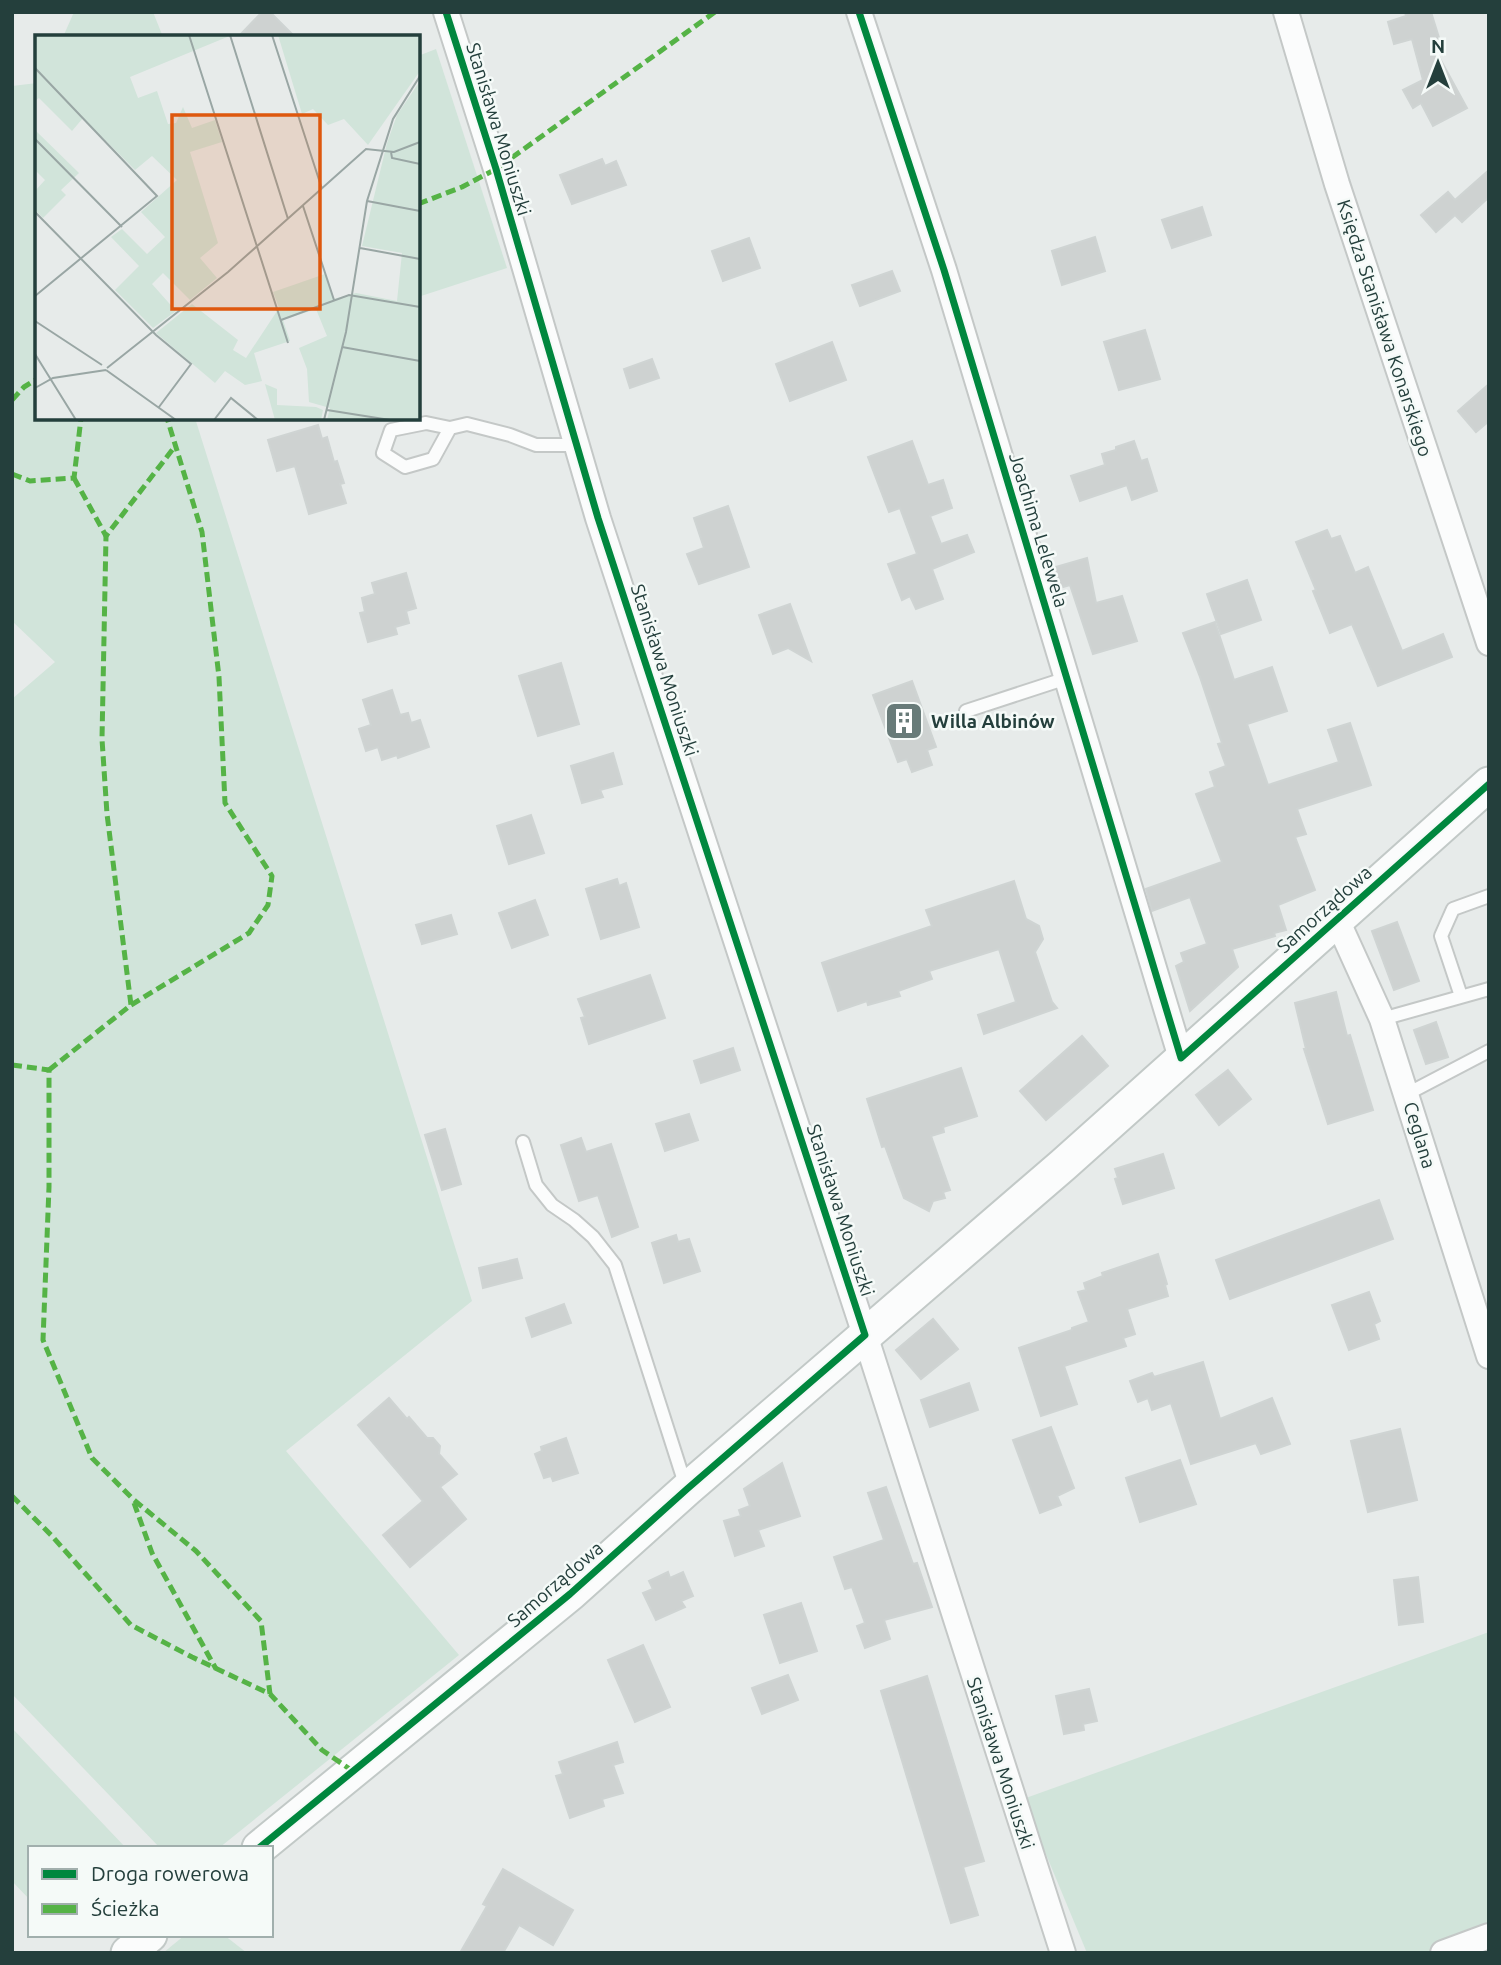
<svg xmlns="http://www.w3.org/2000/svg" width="1501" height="1965" font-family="Ubuntu,sans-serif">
  <rect width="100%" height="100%" fill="#e7ebea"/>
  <!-- green -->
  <g fill="#d1e4da">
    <polygon points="74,12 153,12 163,37 63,37"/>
    <polygon points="436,49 507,268 418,297 418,56"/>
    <polygon points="37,83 37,418 195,418 472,1301 286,1451 459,1655 219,1848 160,1848 12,1694 12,699 55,662 12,621 12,86"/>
    <polygon points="1489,1632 1489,1953 1087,1953 1023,1799"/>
    <polygon points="12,1728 126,1848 30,1848 30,1900 12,1881"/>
    <polygon points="185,1935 224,1935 247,1953 163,1953"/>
  </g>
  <!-- building -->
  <g fill="#ced2d1" stroke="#cfd4d3" stroke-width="2">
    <polygon points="262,12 270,12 295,37 238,37"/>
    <polygon points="1405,12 1431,12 1440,41 1432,44 1467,108 1433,126 1421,103 1413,108 1403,90 1423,80 1412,39 1394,44 1388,22 1406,16"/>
    <polygon points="602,159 605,166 616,161 626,185 572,204 560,175"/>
    <polygon points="1489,170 1489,197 1462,222 1455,215 1436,232 1421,215 1448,192 1455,200"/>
    <polygon points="1202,207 1211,235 1172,248 1162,220"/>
    <polygon points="1095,237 1105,271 1062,285 1052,251"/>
    <polygon points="749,238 760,268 723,281 712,251"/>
    <polygon points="892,271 900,291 860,306 852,285"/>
    <polygon points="1145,330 1160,379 1119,390 1104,342"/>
    <polygon points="832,342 846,380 790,401 776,364"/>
    <polygon points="652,359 659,378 630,388 624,369"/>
    <polygon points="1489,384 1489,421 1476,432 1458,411"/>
    <polygon points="318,425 322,439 327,437 334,462 337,461 344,483 340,484 346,503 309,514 295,466 277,471 268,440"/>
    <polygon points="912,441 928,485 943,480 952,508 930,516 941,544 967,535 974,552 932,569 943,599 916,609 910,596 902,600 888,564 917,554 900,508 889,512 868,457"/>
    <polygon points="1134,441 1141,461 1147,459 1157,491 1132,500 1127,485 1080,501 1071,476 1105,465 1102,454 1116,450 1116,447"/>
    <polygon points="728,506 749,567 699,584 687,554 704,548 694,518"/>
    <polygon points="1327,530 1331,539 1340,536 1355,573 1368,567 1402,651 1443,634 1452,657 1378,686 1352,624 1330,633 1313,591 1316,590 1296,542"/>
    <polygon points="1087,558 1096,603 1122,596 1137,641 1093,654 1070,585 1056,589 1049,569"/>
    <polygon points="406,573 416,608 406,611 409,623 395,627 397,634 368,642 360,613 365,612 362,598 375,594 372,583"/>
    <polygon points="1247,580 1261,620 1221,634 1207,594"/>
    <polygon points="790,604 811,661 788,648 773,654 759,615"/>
    <polygon points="1215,622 1234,680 1272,667 1287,711 1247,724 1268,785 1339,762 1328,730 1350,723 1371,785 1297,809 1306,834 1295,837 1315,890 1278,905 1286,930 1274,933 1275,936 1232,949 1238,967 1190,1011 1176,966 1184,962 1181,953 1207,944 1190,897 1152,911 1146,889 1222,862 1196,794 1215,787 1210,772 1226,766 1218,744 1222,743 1200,677 1183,633"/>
    <polygon points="561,663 579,724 538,736 519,676"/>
    <polygon points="912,681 936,747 927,750 932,765 912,772 907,759 898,762 873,695"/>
    <polygon points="392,690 400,715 408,713 411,723 420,720 429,747 398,758 397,755 382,760 378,747 366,751 359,729 371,725 363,700"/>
    <polygon points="613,753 622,784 600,790 603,797 582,803 571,766"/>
    <polygon points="531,815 544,853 509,864 497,826"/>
    <polygon points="617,879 619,886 626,883 639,927 601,939 586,889"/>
    <polygon points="1014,881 1026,919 1039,926 1043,939 1035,952 1052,1002 1057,1008 984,1034 978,1015 1016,1002 999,949 929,971 932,979 898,991 900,996 868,1005 867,1001 838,1011 822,963 932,926 926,910"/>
    <polygon points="535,900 548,935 512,948 499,913"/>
    <polygon points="451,915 457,934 422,944 416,925"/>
    <polygon points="1397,922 1419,981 1394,990 1372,931"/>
    <polygon points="650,975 665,1018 589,1044 581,1018 585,1017 578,999"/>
    <polygon points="1336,992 1347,1036 1350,1035 1373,1110 1328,1124 1304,1049 1306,1049 1295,1003"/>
    <polygon points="1436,1022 1448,1057 1426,1064 1414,1030"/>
    <polygon points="1082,1036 1108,1066 1046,1120 1020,1091"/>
    <polygon points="733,1048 740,1070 701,1083 694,1061"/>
    <polygon points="961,1068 977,1116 943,1127 944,1132 931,1136 950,1190 943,1192 945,1198 933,1201 929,1211 904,1198 885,1146 882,1147 867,1099"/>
    <polygon points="1228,1070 1251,1099 1219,1125 1196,1095"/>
    <polygon points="689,1114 698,1140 665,1151 656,1124"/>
    <polygon points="445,1129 461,1184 442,1190 425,1135"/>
    <polygon points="581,1138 586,1152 611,1144 638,1227 612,1237 598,1195 579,1201 561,1145"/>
    <polygon points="1163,1154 1174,1188 1123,1204 1115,1179 1118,1178 1115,1169"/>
    <polygon points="1379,1200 1393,1239 1230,1299 1216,1260"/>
    <polygon points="676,1235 678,1242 689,1239 700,1271 664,1283 652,1243"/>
    <polygon points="1158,1254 1167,1284 1165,1285 1168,1296 1127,1309 1135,1334 1123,1338 1126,1346 1064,1366 1077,1404 1041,1416 1019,1348 1072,1330 1072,1328 1089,1322 1078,1292 1086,1290 1084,1283 1103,1276 1102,1273"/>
    <polygon points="517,1259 522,1278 483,1288 479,1268"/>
    <polygon points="1369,1292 1380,1321 1374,1324 1379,1339 1349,1350 1332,1305"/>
    <polygon points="564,1304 571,1323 532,1337 526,1318"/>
    <polygon points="933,1319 958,1349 921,1379 896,1350"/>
    <polygon points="1203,1362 1220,1419 1272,1398 1290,1444 1261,1454 1256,1443 1191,1464 1171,1403 1152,1410 1148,1398 1138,1402 1130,1381 1152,1373 1154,1377"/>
    <polygon points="969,1383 978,1410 930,1427 921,1400"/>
    <polygon points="389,1398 407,1419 409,1417 427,1438 433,1438 440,1446 439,1454 457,1474 440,1487 466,1519 410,1567 383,1535 423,1501 358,1425"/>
    <polygon points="1051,1427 1074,1488 1057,1496 1061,1505 1040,1513 1013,1440"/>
    <polygon points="1400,1429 1417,1500 1368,1512 1351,1441"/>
    <polygon points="566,1438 578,1473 553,1481 551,1476 544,1478 535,1454 542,1451 541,1447"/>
    <polygon points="1180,1460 1196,1504 1140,1522 1126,1478"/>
    <polygon points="782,1463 800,1516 758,1530 764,1546 735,1556 724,1521 741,1516 739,1510 750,1506 744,1489"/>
    <polygon points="886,1487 913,1564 917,1563 932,1607 884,1620 890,1639 865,1648 857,1626 865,1623 852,1587 845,1589 834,1557 884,1540 868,1493"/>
    <polygon points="668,1572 670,1578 683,1572 693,1596 681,1601 685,1607 656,1620 643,1593 653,1589 649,1581"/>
    <polygon points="1418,1577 1423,1622 1399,1625 1394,1580"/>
    <polygon points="801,1603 817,1651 780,1663 764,1615"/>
    <polygon points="643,1645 670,1707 635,1722 608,1660"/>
    <polygon points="788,1675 798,1700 762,1714 752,1688"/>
    <polygon points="927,1676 984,1861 963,1867 978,1915 951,1923 881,1691"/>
    <polygon points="1089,1689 1097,1721 1083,1724 1084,1730 1064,1734 1056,1696"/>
    <polygon points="617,1742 623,1762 613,1765 623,1793 602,1799 604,1806 570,1818 556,1776 563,1774 559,1762"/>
    <polygon points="503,1869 573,1910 553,1945 519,1925 503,1953 460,1953 487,1906 483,1904"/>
  </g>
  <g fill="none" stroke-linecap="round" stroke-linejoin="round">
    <defs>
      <g id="lane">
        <polyline points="450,428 433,459 405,467 383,453 391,430 426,423 450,428 467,424 510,435 536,445 576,445"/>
        <polyline points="966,711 1067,678"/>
        <polyline points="1461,996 1441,936 1453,909 1489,896"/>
        <polyline points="1382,1019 1489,989"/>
        <polyline points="1407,1094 1489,1051"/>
        <polyline points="523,1142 536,1185 552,1205 574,1220 593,1237 615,1265 686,1487"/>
      </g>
      <g id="street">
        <polyline points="446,12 496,169 598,518 865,1335 1063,1953"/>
        <polyline points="859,12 944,270 1181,1058"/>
        <polyline points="1286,12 1337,184 1489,643"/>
        <polyline points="1337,920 1382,1019 1489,1356"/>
        <polyline points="1443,1953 1489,1936"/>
      </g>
      <g id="secondary">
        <polyline points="259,1848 570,1594 687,1489 1063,1165 1489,784"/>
        <polyline points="128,1953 150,1935"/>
      </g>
    </defs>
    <!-- lane casing -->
    <use href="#lane" stroke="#c4c8c7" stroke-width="16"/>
    <!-- street casing -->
    <use href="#street" stroke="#c4c8c7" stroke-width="28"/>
    <!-- secondary casing -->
    <use href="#secondary" stroke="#c2c9c7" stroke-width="37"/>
    <!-- lane -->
    <use href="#lane" stroke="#fbfcfc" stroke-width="12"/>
    <!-- street -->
    <use href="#street" stroke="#fbfcfc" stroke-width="24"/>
    <!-- secondary -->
    <use href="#secondary" stroke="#fbfcfc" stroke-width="33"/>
    <!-- quiet -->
    <g stroke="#55b346" stroke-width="5" stroke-dasharray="10 5" stroke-linecap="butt">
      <polyline points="418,204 462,187 496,169 715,12"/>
      <polyline points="12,400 24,387 37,379"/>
      <polyline points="12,474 30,481 74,478 81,418"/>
      <polyline points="74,478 106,536 176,445"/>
      <polyline points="131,1005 249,933 268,905 272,876 225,803 219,677 202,532 167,418"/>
      <polyline points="12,1065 49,1070 49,1187 43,1340 92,1458 134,1500 196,1551 261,1621 270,1694"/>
      <polyline points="49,1070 131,1005 107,814 102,739 106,536"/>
      <polyline points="12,1496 52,1536 131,1625 192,1657 270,1694 322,1750 354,1772"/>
      <polyline points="134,1503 152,1553 216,1669"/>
    </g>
    <defs>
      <g id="cycleway">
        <polyline points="859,12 944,270 1181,1058 1489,784"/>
        <polyline points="259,1848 570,1594 687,1489 865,1335 598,518 496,169 446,12"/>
      </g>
    </defs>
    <!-- cycleway casing -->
    <use href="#cycleway" stroke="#f5faf8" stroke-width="11"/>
    <!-- cycleway -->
    <use href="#cycleway" stroke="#00873e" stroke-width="7"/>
  </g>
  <!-- icons -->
  <defs>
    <symbol id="building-square" viewBox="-11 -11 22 22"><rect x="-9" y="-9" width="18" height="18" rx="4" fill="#687b79" stroke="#f5faf8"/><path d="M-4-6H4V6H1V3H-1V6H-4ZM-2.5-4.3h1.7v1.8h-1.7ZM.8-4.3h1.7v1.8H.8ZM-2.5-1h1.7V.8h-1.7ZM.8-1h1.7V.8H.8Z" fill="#fff"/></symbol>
  </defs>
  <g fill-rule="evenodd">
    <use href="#building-square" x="882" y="699" width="44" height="44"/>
  </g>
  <g text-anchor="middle" stroke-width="5" stroke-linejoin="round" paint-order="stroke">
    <!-- street labels -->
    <g font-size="19" fill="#243f3c" stroke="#f5faf8">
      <text transform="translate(499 129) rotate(73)" y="7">Stanisława Moniuszki</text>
      <text transform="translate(1385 328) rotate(72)" y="7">Księdza Stanisława Konarskiego</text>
      <text transform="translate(1039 530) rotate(73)" y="7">Joachima Lelewela</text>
      <text transform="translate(665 670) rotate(72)" y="7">Stanisława Moniuszki</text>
      <text transform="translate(1324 909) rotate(-42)" y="7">Samorządowa</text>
      <text transform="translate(1420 1135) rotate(73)" y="7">Ceglana</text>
      <text transform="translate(841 1210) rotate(72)" y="7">Stanisława Moniuszki</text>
      <text transform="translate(555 1584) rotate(-41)" y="7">Samorządowa</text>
      <text transform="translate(1001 1763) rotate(72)" y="7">Stanisława Moniuszki</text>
    </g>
    <!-- poi labels -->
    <g font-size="19" font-weight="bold" fill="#243f3c" stroke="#f5faf8" text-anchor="start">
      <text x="931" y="728">Willa Albinów</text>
    </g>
  </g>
  <!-- overview -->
  <g transform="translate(35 35)">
    <rect width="385" height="385" fill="#e7ebea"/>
    <path d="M 0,0 L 197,0 L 95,42 L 103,63 L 122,56 L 133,89 L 141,88 L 148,72 L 157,93 L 180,85 L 187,107 L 155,117 L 183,208 L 165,223 L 182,243 L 155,265 L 128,238 L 117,249 L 141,276 L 118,293 L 80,255 L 104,231 L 76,202 L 87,194 L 112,219 L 130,202 L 106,177 L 142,145 L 117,121 L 100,135 L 48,83 L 37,96 L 4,63 L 0,66 ZM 243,0 L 385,0 L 385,36 L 333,110 L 309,84 L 293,90 L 278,74 L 267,79 ZM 385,46 L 385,385 L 292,385 L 295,373 L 274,367 L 272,334 L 264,313 L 292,301 L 281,274 L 248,285 L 255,306 L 219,318 L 227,346 L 210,350 L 190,336 L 180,348 L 121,298 L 157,269 L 203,305 L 198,315 L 211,323 L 244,273 L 238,257 L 290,239 L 298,264 L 321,258 L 362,266 L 367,218 L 327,211 L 352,108 L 362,80 ZM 0,95 L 44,138 L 26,155 L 31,160 L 8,183 L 0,175 L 0,156 L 10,145 L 0,135 ZM 230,349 L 242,354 L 242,370 L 281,372 L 288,375 L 286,385 L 240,385 Z" fill="#d1e4da"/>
    <path fill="none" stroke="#99a6a4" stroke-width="2" d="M 154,0 L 253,308M 195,0 L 253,184M 237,0 L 287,154M 0,33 L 122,161 L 0,261M 0,104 L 87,192M 356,117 L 357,123 L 385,129M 332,166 L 385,176M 268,171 L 299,265M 0,177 L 121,300 L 156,329 L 124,372M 325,213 L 385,224M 246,285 L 314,260 L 385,272M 0,286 L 67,330M 307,312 L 385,326M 0,319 L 41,385M 72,333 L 193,237 L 331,114 L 359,117 L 385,107M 71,335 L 141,385M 0,353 L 18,343 L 71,335M 292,375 L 355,385M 179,385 L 196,363 L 223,385M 289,385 L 311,297 L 332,166 L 358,84 L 385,41"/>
    <path fill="#de580e" fill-opacity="0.15" stroke="#de580e" stroke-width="3.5" d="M 137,80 L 285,80 L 285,274 L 137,274 Z"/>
    <rect width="385" height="385" fill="none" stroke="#243f3c" stroke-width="3.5"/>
  </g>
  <!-- border -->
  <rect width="1501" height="1965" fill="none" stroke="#243f3c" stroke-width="28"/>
  <!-- legend -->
  <rect x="28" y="1846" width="245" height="91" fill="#f5faf8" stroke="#a1afad" stroke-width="2"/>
  <rect x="42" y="1869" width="35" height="10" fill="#00873e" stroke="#a1afad" stroke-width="2"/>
  <text x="91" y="1881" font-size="21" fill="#243f3c">Droga rowerowa</text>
  <rect x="42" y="1904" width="35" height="10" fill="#55b346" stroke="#a1afad" stroke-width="2"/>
  <text x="91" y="1916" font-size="21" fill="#243f3c">Ścieżka</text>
  <!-- north arrow -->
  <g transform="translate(1438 63)" stroke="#f5faf8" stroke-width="5" paint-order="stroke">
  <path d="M0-5L12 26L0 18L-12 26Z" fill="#243f3c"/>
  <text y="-10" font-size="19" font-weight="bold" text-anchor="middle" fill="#243f3c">N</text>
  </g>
</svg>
